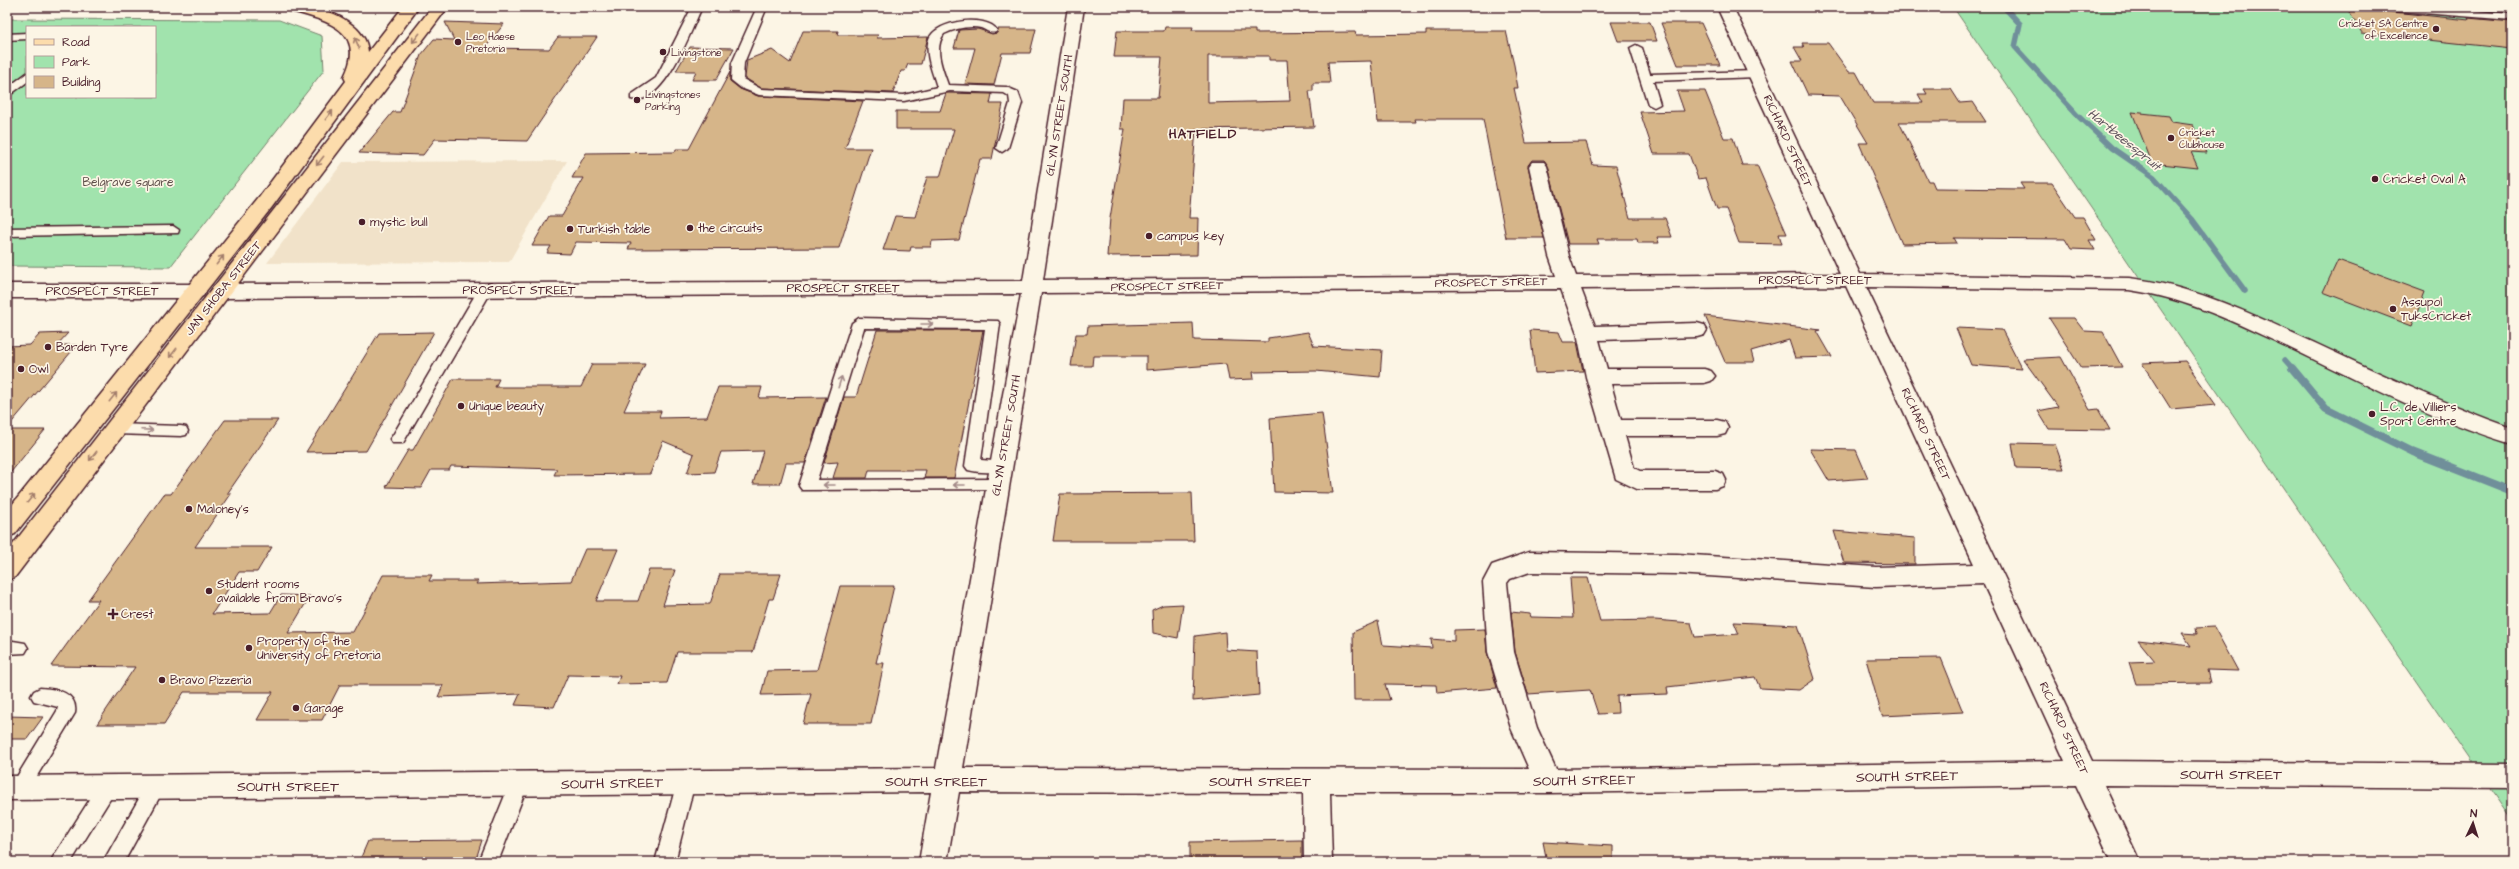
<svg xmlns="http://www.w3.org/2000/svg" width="2519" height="869" font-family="'Architects Daughter',sans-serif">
  <rect width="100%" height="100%" fill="#fcf5e5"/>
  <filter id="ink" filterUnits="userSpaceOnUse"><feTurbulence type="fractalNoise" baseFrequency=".025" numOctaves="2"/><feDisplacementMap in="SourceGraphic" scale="8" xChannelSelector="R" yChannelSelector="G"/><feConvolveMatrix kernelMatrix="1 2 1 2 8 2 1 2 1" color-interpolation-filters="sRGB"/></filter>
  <g filter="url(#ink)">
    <!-- built -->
    <polygon fill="#f1e2c9" points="567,161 509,262 267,263 343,162"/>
    <!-- green -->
    <g fill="#a1e3ad" stroke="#76816c" fill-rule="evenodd">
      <polygon points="1953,7 2512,7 2512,821"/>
      <path d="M 7,19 L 279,20 L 322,36 L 324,70 L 170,267 L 7,266 ZM 27,27 L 155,27 L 155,97 L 27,97 Z"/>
    </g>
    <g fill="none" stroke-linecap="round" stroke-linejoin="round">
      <!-- stream-far1 -->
      <g stroke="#708f9a" stroke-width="5.5">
        <polyline points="2004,7 2020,24 2015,47 2077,115 2112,148 2154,177 2192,219 2245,291"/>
        <polyline points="2285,360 2293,369"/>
      </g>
      <!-- stream -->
      <polyline stroke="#708f9a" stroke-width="8" points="2292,368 2326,409 2413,452 2512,491"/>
    </g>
    <!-- building -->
    <g fill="#d6b589" stroke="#4a1f2b" fill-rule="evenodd">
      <polygon points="2346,7 2469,20 2468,18 2512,22 2512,49 2362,33"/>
      <polygon points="445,22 504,24 485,48 549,49 558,37 597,37 527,141 435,139 423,155 359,153 393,112 400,112 421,55 434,39 454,40"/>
      <polygon points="1611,22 1650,22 1657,41 1618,41"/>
      <polygon points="1661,23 1701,23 1720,65 1678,65"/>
      <path d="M 1165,27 L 1193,27 L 1192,30 L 1255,30 L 1255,33 L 1355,32 L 1356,35 L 1426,34 L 1426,31 L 1506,31 L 1514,65 L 1518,88 L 1514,88 L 1526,143 L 1586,142 L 1593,165 L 1616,166 L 1630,218 L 1665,218 L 1672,237 L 1657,237 L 1659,243 L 1638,243 L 1637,239 L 1597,239 L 1599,244 L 1568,244 L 1548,166 L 1544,160 L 1532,160 L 1528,166 L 1544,238 L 1506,238 L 1483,119 L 1415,119 L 1416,122 L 1378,122 L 1371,61 L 1328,62 L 1330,83 L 1313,83 L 1313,91 L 1309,91 L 1314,127 L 1196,129 L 1189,218 L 1198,218 L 1197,255 L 1107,256 L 1110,218 L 1125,129 L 1121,129 L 1123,98 L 1158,98 L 1162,57 L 1114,57 L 1117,31 L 1164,31 ZM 1208,56 L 1269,56 L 1269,60 L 1287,60 L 1290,101 L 1208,103 Z"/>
      <polygon points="978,29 992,34 997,33 998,29 1036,29 1030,53 1002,53 994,85 965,84 975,48 954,48 959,30"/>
      <polygon points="803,31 838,31 837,35 878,35 877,38 928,37 921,64 908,64 905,71 901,71 893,93 761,88 745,78 747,60 772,50 790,63"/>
      <polygon points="1802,43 1828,43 1849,72 1856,72 1873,103 1923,103 1918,94 1927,94 1924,89 1951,89 1960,103 1973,102 1986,122 1899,122 1928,181 1932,181 1935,188 2024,189 2020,183 2052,183 2075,217 2083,217 2096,240 2089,240 2095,250 2071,249 2065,239 1954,238 1957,243 1902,244 1859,143 1868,143 1840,96 1808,95 1792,61 1802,61 1794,47 1804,47"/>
      <polygon points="690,47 734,48 716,80 692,80 696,71 676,71"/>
      <polygon points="730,72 730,81 740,89 758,96 863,101 845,148 871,148 839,248 628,249 631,243 576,242 570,254 547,253 551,246 532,246 549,216 562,216 584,178 572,178 586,153 675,152 676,149 689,149"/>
      <polygon points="1677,91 1705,91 1724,138 1733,138 1742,165 1757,165 1787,234 1779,234 1782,244 1739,243 1726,209 1717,209 1706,178 1698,179 1689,154 1654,154 1640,112 1684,111"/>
      <polygon points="946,93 992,94 990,104 1003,104 992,159 980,159 959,240 932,241 931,247 911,247 910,251 883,250 895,216 915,217 927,177 940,177 954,129 896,129 896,111 940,111"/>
      <polygon points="2132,112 2169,116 2172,122 2193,125 2206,153 2191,152 2198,168 2152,163"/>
      <polygon points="2338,260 2425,292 2412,326 2323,292"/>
      <polygon points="1705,316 1821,330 1817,331 1832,357 1795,358 1789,340 1751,351 1754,362 1725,362"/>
      <polygon points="2049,318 2074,318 2084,331 2103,332 2122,367 2081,368"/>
      <polygon points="1193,323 1194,340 1268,342 1268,338 1308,332 1314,346 1382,350 1380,377 1316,371 1253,372 1254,379 1229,380 1226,364 1146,370 1146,356 1093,356 1092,366 1071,366 1076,334 1087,334 1088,326"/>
      <polygon points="1956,328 2002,330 2022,369 1971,365"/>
      <polygon points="877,330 983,330 954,478 924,478 926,470 869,470 867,478 833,478 838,462 824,463 844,397 856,397"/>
      <polygon points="1530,330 1559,332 1563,342 1577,342 1583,371 1535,373"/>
      <polygon points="434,332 366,451 306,452 379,333"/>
      <polygon points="68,333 57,345 77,345 7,428 7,346 30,345 40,334"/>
      <polygon points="2061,357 2090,410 2098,409 2110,430 2049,429 2038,411 2058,407 2023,359"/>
      <polygon points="2185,361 2216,405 2171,409 2142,363"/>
      <polygon points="592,364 645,364 624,411 661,411 659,418 707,417 718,387 762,387 759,398 826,397 805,463 786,463 780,484 753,484 763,451 721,452 714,472 687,473 694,454 663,441 650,474 554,475 557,469 451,466 449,470 431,470 421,488 386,487 408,450 413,450 453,379 499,379 495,387 581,387"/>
      <polygon points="1322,413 1333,493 1274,492 1270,418"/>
      <polygon points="225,420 278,420 227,494 231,494 195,547 272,547 257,572 239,572 212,614 270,613 281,595 310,596 288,633 353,632 383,575 432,575 429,581 478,581 476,584 571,581 585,549 618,549 596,601 638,601 649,570 675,570 663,605 710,604 720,574 781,574 773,599 769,599 753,652 677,652 667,683 617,684 620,676 568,675 554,707 515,705 520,694 438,697 443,685 340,685 322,720 257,720 273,692 184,692 164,724 97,724 135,667 51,666 99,600 88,600 164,494 171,494"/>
      <polygon points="7,430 45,430 7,477"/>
      <polygon points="2012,443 2055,444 2064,469 2016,468"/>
      <polygon points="1810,449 1856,450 1868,478 1829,481"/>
      <polygon points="1192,493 1194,541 1053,541 1060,494"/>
      <polygon points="1834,531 1915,538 1915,564 1844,563"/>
      <polygon points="1570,578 1588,578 1600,621 1655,620 1691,623 1695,637 1739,634 1734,622 1798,625 1815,679 1799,690 1760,688 1755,677 1667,687 1668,694 1617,696 1618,713 1598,714 1590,690 1528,694 1515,652 1511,612 1530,614 1531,617 1573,618"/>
      <polygon points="840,586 894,586 876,663 884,663 871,724 803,724 811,694 761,695 767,671 817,670"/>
      <polygon points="1183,604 1178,638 1153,633 1152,610 1163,605"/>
      <polygon points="1378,621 1383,645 1432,648 1431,639 1454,641 1454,630 1485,629 1487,652 1497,688 1437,693 1436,685 1385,684 1390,700 1354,700 1353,632"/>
      <polygon points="2214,627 2238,671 2207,670 2210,683 2136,684 2129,662 2155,661 2138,640 2191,646 2182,633 2197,634 2196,628"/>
      <polygon points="1225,632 1226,650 1257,652 1259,695 1193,701 1195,636"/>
      <polygon points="1941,658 1963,712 1882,716 1866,659"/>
      <polygon points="7,716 43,717 27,739 7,739"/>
      <polygon points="482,840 475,862 359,862 368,841"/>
      <polygon points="1302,840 1302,862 1190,862 1190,842"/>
      <polygon points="1543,842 1613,846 1613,862 1547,862"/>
    </g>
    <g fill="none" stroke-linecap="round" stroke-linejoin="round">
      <defs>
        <g id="lane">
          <path d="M 692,7 L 702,7 C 691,30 664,108 631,99 L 631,95 L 656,78 Z"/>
          <path d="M 757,7 L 767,7 L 744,63 L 743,79 L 761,89 L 904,95 L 937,87 C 933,73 924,54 929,39 C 936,20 986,14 997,30 L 996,32 C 989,34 987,30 981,28 C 969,25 954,29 944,34 C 933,49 943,70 948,85 L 1006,87 L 1018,92 L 1022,103 L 1008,148 L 1002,152 L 996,148 L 1010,103 L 1009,96 L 1004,93 L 950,91 L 904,101 L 759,95 L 741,88 L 731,80 L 732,63 Z"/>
          <polygon points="2380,7 2426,7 2512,14 2512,20 2385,10"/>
          <polygon points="27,33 27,39 7,40 7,34"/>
          <polygon points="1636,45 1642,48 1650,74 1757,71 1763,74 1757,77 1653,81 1660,104 1654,107 1648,104 1630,48"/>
          <polygon points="27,73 27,82 7,97 7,88"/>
          <polygon points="173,226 179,230 178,233 7,236 7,228"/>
          <polygon points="485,286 492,290 403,443 393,443 390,439 393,435 478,290"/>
          <path d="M 859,318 L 998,321 L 1000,324 L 981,460 L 1006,462 L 1009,466 L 1006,470 C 995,473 979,473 968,470 L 965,466 L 985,329 L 864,328 L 817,480 L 998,479 L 1003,481 L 1006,485 L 1003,489 L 802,490 L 799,486 L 852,323 Z"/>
          <polygon points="114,424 181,426 186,427 188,431 186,435 181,436 114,434 109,433 107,429 109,425"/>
          <polygon points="7,640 25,643 28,648 25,653 7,654"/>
          <path d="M 40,688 C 56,689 78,692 75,713 L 26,794 L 19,796 L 12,794 L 10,788 L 57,711 L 58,707 L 34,701 L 31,696 L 34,691 Z"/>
          <polygon points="686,774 693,776 695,782 675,862 655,862 677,782 679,776"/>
          <polygon points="519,776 526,778 528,784 498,862 478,862 512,778"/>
          <polygon points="156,779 163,781 165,787 124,862 103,862 149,781"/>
          <polygon points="108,780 115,782 117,788 71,862 50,862 101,782"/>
        </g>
        <g id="street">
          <path d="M 1068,7 L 1084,7 L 1043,280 L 1556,276 L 1549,256 L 1529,166 L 1532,162 L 1544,162 L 1547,166 L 1569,256 L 1576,276 L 1840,274 L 1717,7 L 1733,7 L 1860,274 L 2129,278 C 2196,286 2256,316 2317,344 C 2381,374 2445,404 2512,428 L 2512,444 C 2435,421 2363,383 2290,348 C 2238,324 2187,298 2129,290 L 1866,287 L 2092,761 L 2512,764 L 2512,788 L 2104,785 L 2140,862 L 2112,862 L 2076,785 L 1548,793 L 1330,793 L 1332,862 L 1304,862 L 1303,793 L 959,792 L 947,862 L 919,862 L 931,792 L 7,800 L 7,776 L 936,768 L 1021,294 L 221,298 L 214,296 L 211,291 L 214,286 L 221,284 L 1023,281 ZM 1846,286 L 1974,564 L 1876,567 L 1677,554 L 1529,552 L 1492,565 L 1483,582 L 1488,652 L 1511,728 L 1529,769 L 963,768 L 1041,293 L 1561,289 L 1577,333 L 1586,377 L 1616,479 L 1637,489 L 1715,489 L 1723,486 L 1726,480 L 1723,474 L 1715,471 L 1640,471 L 1634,468 L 1625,436 L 1717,436 L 1725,434 L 1728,428 L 1725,422 L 1717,420 L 1621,420 L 1611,384 L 1704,383 L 1711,381 L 1715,376 L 1711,371 L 1704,369 L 1607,369 L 1599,340 L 1697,337 L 1704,335 L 1707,330 L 1704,325 L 1697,323 L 1595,326 L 1581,289 ZM 1530,572 L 1677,574 L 1876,587 L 1983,583 L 2065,761 L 1556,769 L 1537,728 L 1514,652 L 1507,583 L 1510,579 Z"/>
          <polygon points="7,284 196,284 203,286 206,291 203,296 196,298 7,298"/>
        </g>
        <g id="primary">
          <path d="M 285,7 C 294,7 305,6 313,7 C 335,12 367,27 368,52 L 403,7 L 419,7 L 272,207 L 15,534 L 7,537 L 7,511 L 258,199 L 346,81 L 344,77 C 368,29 325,20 287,10 Z"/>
          <polygon points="432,7 448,7 15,577 7,580 7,552"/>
        </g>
      </defs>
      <!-- lane casing -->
      <use href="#lane" stroke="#4a1f2b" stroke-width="3"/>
      <!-- street casing -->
      <use href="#street" stroke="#4a1f2b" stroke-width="3"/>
      <!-- primary casing -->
      <use href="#primary" stroke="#4a1f2b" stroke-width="3"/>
      <!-- lane -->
      <use href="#lane" fill="#fcf5e5" fill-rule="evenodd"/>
      <!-- street -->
      <use href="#street" fill="#fcf5e5" fill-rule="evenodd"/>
      <!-- primary -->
      <use href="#primary" fill="#fcdcac" fill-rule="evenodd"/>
    </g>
    <!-- one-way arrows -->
    <defs><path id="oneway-shaft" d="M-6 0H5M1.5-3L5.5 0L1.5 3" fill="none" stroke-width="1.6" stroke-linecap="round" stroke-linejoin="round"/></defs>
    <g stroke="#a37e6c">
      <use href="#oneway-shaft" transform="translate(416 38) rotate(128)"/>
      <use href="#oneway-shaft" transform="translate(357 43) rotate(-112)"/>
      <use href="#oneway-shaft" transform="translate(329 115) rotate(-52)"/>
      <use href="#oneway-shaft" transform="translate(320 161) rotate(128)"/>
      <use href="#oneway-shaft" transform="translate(220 260) rotate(-52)"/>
      <use href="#oneway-shaft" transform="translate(173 353) rotate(128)"/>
      <use href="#oneway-shaft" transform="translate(113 397) rotate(-51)"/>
      <use href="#oneway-shaft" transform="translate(93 456) rotate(128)"/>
      <use href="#oneway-shaft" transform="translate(31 498) rotate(-51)"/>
    </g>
    <g stroke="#a38a88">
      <use href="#oneway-shaft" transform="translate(927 324)"/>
      <use href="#oneway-shaft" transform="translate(840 382) rotate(-72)"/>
      <use href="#oneway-shaft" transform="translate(147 430) rotate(2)"/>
      <use href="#oneway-shaft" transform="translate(829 485) rotate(180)"/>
      <use href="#oneway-shaft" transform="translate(959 485) rotate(180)"/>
    </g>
  </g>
  <!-- markers -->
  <g fill="#4a1f2b" stroke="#fcf5e5" stroke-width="1.5">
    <circle cx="2436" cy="29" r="4"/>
    <circle cx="458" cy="42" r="4"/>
    <circle cx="663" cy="52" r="4"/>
    <circle cx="637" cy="100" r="4"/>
    <circle cx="2171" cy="138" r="4"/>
    <circle cx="2375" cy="179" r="4"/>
    <circle cx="362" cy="222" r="4"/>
    <circle cx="690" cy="228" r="4"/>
    <circle cx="570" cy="229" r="4"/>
    <circle cx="1149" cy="236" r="4"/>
    <circle cx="2393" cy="309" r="4"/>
    <circle cx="48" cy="347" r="4"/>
    <circle cx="21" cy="369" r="4"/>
    <circle cx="461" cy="406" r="4"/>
    <circle cx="2372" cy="414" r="4"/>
    <circle cx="189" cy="509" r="4"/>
    <circle cx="209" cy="591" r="4"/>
    <path d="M111 608h4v4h4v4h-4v4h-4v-4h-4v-4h4z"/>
    <circle cx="249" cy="648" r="4"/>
    <circle cx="162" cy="680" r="4"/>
    <circle cx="296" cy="708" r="4"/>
  </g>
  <g text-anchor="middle" stroke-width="3.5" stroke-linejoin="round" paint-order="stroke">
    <!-- far-poi labels -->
    <g font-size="10" fill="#4a1f2b" stroke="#fcf5e5" text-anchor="start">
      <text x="2428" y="27" text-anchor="end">Cricket SA Centre<tspan x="2428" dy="12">of Excellence</tspan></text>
      <text x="466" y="40">Leo Haese<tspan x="466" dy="12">Pretoria</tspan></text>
      <text x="671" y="56">Livingstone</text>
      <text x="645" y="98">Livingstones<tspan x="645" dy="12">Parking</tspan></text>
      <text x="2179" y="136">Cricket<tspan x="2179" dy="12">Clubhouse</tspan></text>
    </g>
    <!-- street labels -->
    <g font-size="12" fill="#4a1f2b" stroke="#fcf5e5">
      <text transform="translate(1059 115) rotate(-81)" y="4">GLYN STREET SOUTH</text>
      <text transform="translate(1788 141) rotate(65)" y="4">RICHARD STREET</text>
      <text x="1815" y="284">PROSPECT STREET</text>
      <text transform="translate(1491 282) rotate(-1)" y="4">PROSPECT STREET</text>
      <text transform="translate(1167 286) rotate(-1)" y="4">PROSPECT STREET</text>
      <text transform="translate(223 288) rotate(-52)" y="4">JAN SHOBA STREET</text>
      <text x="843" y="292">PROSPECT STREET</text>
      <text x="519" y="294">PROSPECT STREET</text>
      <text x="102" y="295">PROSPECT STREET</text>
      <text transform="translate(1926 434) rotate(65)" y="4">RICHARD STREET</text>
      <text transform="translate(1006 435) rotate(-80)" y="4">GLYN STREET SOUTH</text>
      <text transform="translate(2064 728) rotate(65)" y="4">RICHARD STREET</text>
    </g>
    <!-- poi labels -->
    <g font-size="12" fill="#4a1f2b" stroke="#fcf5e5" text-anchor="start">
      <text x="2383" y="183">Cricket Oval A</text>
      <text x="370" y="226">mystic bull</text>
      <text x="698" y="232">the circuits</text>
      <text x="578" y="233">Turkish table</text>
      <text x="1157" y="240">campus key</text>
      <text x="2401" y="306">Assupol<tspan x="2401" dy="14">TuksCricket</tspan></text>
      <text x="56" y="351">Barden Tyre</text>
      <text x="29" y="373">Owl</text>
      <text x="469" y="410">Unique beauty</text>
      <text x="2380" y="411">L.C. de Villiers<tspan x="2380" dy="14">Sport Centre</tspan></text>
      <text x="197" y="513">Maloney's</text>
      <text x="217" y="588">Student rooms<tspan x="217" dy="14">available from Bravo's</tspan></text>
      <text x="121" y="618">Crest</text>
      <text x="257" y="645">Property of the<tspan x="257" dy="14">University of Pretoria</tspan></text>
      <text x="170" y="684">Bravo Pizzeria</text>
      <text x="304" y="712">Garage</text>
    </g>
    <!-- park labels -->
    <g font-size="12" fill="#60504c" stroke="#fcf5e5">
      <text x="128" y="186">Belgrave square</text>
    </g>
    <!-- far-district labels -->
    <g font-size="13" font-weight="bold" letter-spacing="1" fill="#4a1f2b" stroke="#fcf5e5">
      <text x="1203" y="138">HATFIELD</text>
    </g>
    <!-- water labels -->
    <g font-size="13" font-style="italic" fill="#5a4e59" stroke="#fcf5e5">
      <text transform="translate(2125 139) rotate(39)" y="5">Hartbeesspruit</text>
    </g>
    <!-- near-street labels -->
    <g font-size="14" fill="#4a1f2b" stroke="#fcf5e5">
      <text x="2231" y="779">SOUTH STREET</text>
      <text transform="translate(1907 776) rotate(-1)" y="5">SOUTH STREET</text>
      <text transform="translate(1584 780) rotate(-1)" y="5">SOUTH STREET</text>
      <text x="936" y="786">SOUTH STREET</text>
      <text x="1260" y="786">SOUTH STREET</text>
      <text transform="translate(612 783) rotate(-1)" y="5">SOUTH STREET</text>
      <text x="288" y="791">SOUTH STREET</text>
    </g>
  </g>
  <!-- margin -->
  <rect width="2519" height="869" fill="none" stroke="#fcf5e5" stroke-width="24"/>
  <rect x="12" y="12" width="2495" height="845" fill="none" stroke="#4a1f2b" stroke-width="1.5" filter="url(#ink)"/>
  <!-- legend -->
  <rect x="26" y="26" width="130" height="72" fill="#fcf5e5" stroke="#b59f9b"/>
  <rect x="34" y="39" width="20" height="6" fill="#fcdcac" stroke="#b59f9b"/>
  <text x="62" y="46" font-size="12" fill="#4a1f2b">Road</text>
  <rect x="34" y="56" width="20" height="12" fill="#a1e3ad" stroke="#b59f9b"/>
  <text x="62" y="66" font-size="12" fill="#4a1f2b">Park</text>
  <rect x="34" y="76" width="20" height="12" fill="#d6b589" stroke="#b59f9b"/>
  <text x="62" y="86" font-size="12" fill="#4a1f2b">Building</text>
  <!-- north arrow -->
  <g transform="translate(2473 823) rotate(4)" stroke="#fcf5e5" stroke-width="3" paint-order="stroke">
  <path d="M0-3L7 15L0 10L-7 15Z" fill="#4a1f2b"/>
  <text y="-6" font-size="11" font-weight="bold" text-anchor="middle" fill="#4a1f2b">N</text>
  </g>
</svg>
